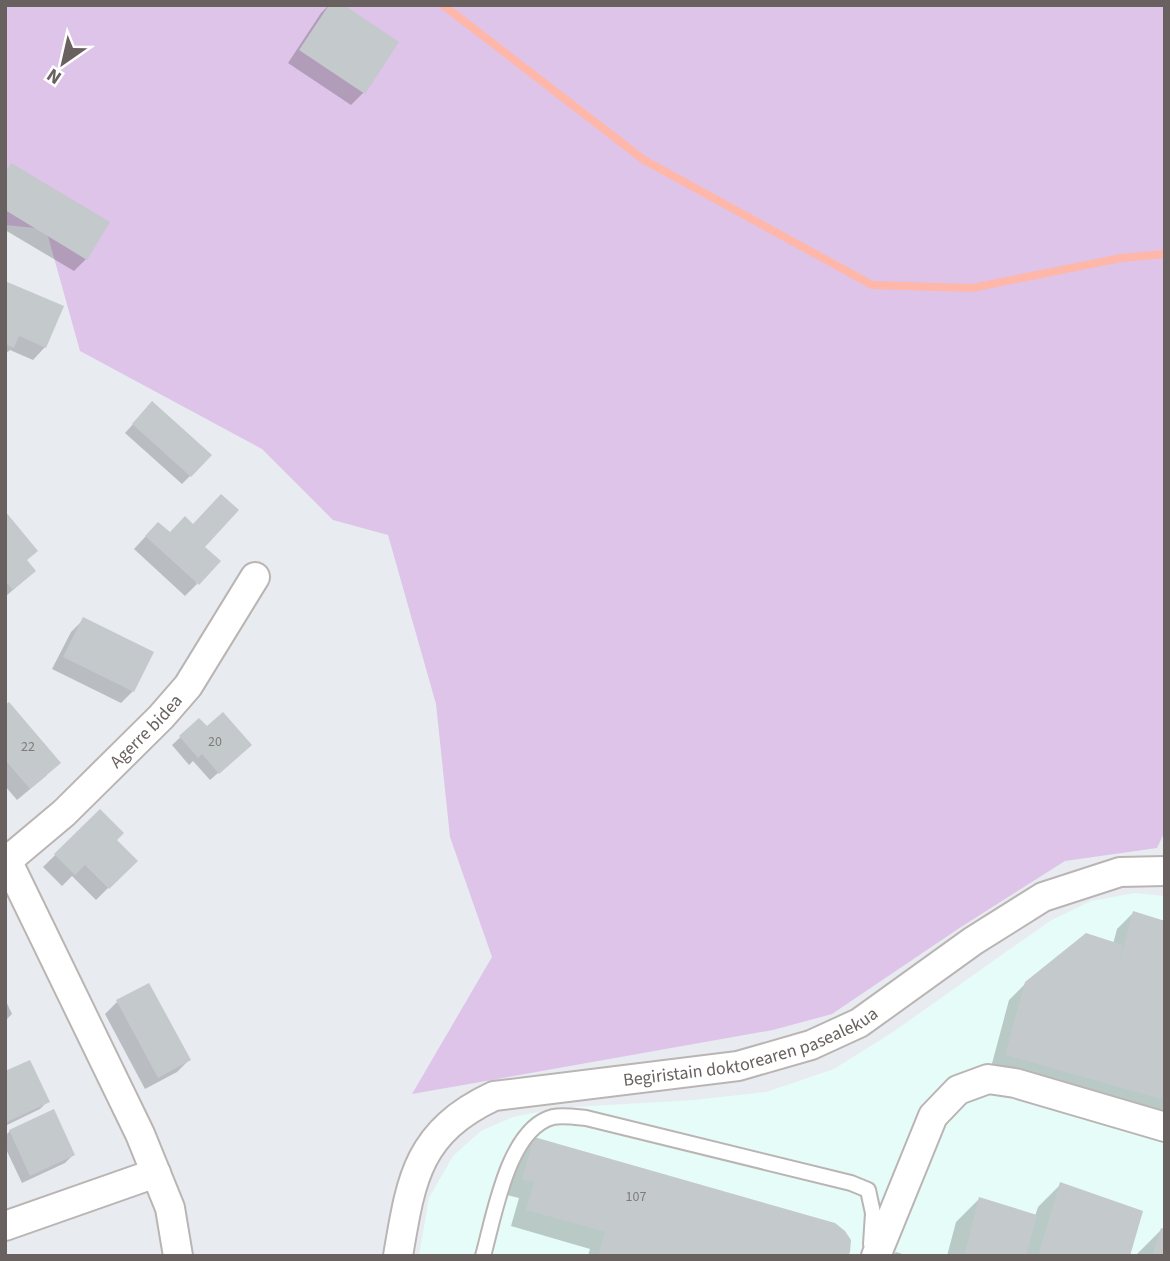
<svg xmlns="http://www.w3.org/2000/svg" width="1170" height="1261" font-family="'Source Sans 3',sans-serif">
  <rect width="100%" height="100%" fill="#e8ecf1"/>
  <!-- medical -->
  <polygon fill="#e6fcf8" points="1135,893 1165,896 1165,1256 419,1256 429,1198 453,1156 481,1131 513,1117 558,1108 694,1100 766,1092 834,1069 893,1032 1050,921 1091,901"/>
  <!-- green -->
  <polygon fill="#dec4e8" points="5,5 1165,5 1165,831 1157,848 1065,861 961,927 832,1014 773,1030 412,1094 492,957 450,837 436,704 388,535 333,520 262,449 80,351 46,229 5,225"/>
  <!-- shadow -->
  <g fill="#0003">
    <polygon points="329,5 397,43 363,93 351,105 288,63 321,13"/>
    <polygon points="12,166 86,259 74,271 5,230 5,172"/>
    <polygon points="5,283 45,347 33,360 10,350 5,354"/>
    <polygon points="144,412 190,476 182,484 125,433"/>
    <polygon points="5,513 26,561 34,571 5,597"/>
    <polygon points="170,534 197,584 185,596 134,549 146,536"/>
    <polygon points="83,620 133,691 121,703 52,669 71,632"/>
    <polygon points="5,707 47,775 17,800 5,786"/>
    <polygon points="199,720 241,753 210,780 193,761 189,765 172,745"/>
    <polygon points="100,811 115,840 135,861 96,900 72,876 62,886 43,867"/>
    <polygon points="1133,913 1165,923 1165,1121 990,1071 1009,1000 1026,983 1113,944 1117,929"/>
    <polygon points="5,999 12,1014 5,1021"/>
    <polygon points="117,1002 189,1060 177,1072 145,1089 105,1014"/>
    <polygon points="5,1073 48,1101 40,1109 5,1126"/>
    <polygon points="53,1112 73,1155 65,1163 22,1183 5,1147 5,1136 10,1131"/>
    <polygon points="535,1139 846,1256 588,1256 590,1249 511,1226 519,1198 507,1195 518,1156"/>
    <polygon points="1061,1184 1128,1256 947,1256 956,1222 979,1199 1035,1216 1038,1207"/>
    <polygon points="1161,1230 1165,1256 1137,1256 1138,1253"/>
    <polygon points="896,1252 909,1256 892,1256"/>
  </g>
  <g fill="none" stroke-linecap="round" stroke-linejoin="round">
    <!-- stream -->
    <polyline stroke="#ffb7aa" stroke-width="8" points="443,5 644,160 872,285 972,288 1121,258 1165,254"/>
  </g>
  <!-- building -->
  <g fill="#c4c9cc">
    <polygon points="329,5 344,5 399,42 365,94 299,50"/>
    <polygon points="11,163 110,222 87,260 5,210 5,174"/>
    <polygon points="5,281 64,306 46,348 19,336 14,348 5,344"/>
    <polygon points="152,401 212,455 191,477 132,424"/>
    <polygon points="221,494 239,510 205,547 221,561 199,585 145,536 158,522 170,532 185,516 193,524"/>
    <polygon points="5,511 38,551 27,560 36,571 13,590 5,581"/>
    <polygon points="83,617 154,652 134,692 63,657"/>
    <polygon points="9,702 61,763 30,789 5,760 5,705"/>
    <polygon points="223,712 252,745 219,774 202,754 198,758 179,736 199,718 207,726"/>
    <polygon points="100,809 124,833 117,840 138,861 109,889 85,865 75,875 54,854"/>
    <polygon points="1133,911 1165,921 1165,1100 1005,1055 1025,982 1086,933 1123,945 1118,969"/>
    <polygon points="149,983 191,1060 158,1078 116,1000"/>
    <polygon points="30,1060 50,1102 5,1123 5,1071"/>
    <polygon points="54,1109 75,1155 30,1176 9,1130"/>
    <polygon points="534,1137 835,1223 845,1231 851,1240 850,1252 848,1256 598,1256 605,1232 526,1210 534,1182 522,1179"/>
    <polygon points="1060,1182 1143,1211 1130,1256 1038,1256"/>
    <polygon points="979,1197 1037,1215 1026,1256 964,1256"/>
    <polygon points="1161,1228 1165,1229 1165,1256 1152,1256"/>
  </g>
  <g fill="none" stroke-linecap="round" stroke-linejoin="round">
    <defs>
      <path id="service" d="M 483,1256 C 494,1217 508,1128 553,1117 C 563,1115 576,1117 586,1118 L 851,1183 L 868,1190 L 873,1213 L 871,1244"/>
      <g id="minor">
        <polyline points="5,856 140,1134 170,1208 178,1256"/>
        <path id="s1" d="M 8,860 L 64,813 L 161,717 L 188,686 L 255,577"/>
        <polyline points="5,1226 156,1173"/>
        <path id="s2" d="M 398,1256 C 411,1179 417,1132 494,1096 L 738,1066 L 811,1045 L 859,1023 L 973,941 L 1043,897 L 1120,872 L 1165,871"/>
        <polyline points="876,1256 933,1116 958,1090 988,1079 1015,1083 1165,1127"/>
      </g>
    </defs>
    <!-- service casing -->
    <use href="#service" stroke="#bab5b3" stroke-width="18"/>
    <!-- minor casing -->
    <use href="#minor" stroke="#bab5b3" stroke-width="32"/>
    <!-- service -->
    <use href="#service" stroke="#fff" stroke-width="14"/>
    <!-- minor -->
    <use href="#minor" stroke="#fff" stroke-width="28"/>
  </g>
  <g text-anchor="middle" stroke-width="6" stroke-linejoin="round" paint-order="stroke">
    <!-- number labels -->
    <g font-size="14" fill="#7f7b7a">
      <text x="215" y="746">20</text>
      <text x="28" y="751">22</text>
      <text x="636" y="1201">107</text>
    </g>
    <!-- street labels -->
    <g font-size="18" fill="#68615f" stroke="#fff">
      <text dy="6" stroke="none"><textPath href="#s1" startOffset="189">Agerre bidea</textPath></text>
      <text dy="6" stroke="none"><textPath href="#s2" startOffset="460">Begiristain doktorearen pasealekua</textPath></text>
    </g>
  </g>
  <!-- border -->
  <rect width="1170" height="1261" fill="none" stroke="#68615f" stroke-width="14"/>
  <!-- north arrow -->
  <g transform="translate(63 63) rotate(214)" stroke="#ffffff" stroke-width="5" paint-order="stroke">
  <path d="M0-5L12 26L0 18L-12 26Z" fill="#68615f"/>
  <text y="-10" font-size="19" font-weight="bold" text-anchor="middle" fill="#68615f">N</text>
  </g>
</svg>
